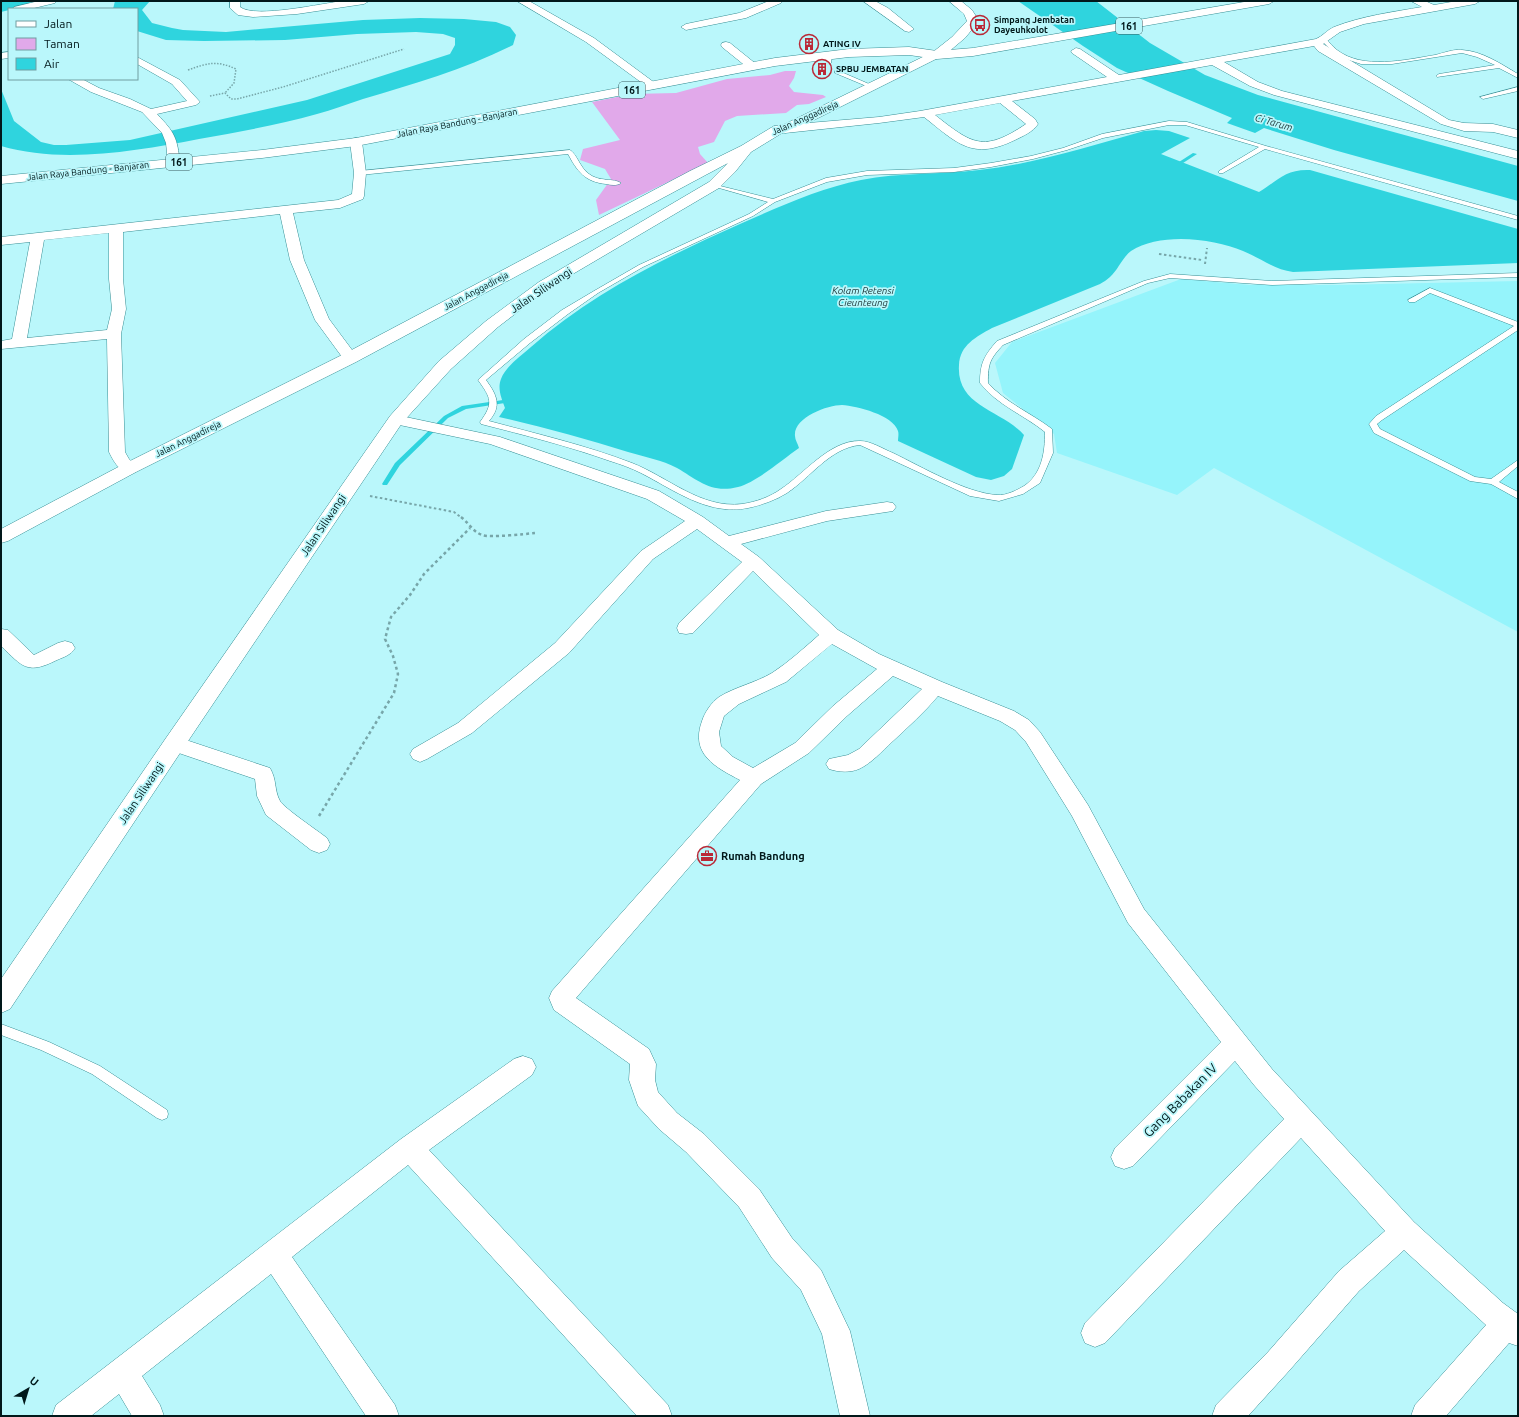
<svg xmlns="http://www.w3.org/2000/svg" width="1519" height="1417" font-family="Ubuntu,sans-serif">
  <rect width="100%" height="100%" fill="#baf7fb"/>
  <!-- built -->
  <polygon fill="#95f4fb" points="1181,279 1250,285 1337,285 1518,281 1518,632 1214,468 1177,495 1057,453 1054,434 1003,393 995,363 1012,342"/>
  <!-- green -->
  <polygon fill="#e1a9ea" points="785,71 796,71 794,78 789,86 794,92 823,95 826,97 809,104 797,105 786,113 737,116 725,121 714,142 698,147 700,154 708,163 599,215 596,200 611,179 605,169 580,160 583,149 620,140 592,102 632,94 676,93 727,79 770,75"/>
  <!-- water -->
  <g fill="#2fd4de">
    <path d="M 115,1 L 150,1 L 142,10 L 152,23 L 172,28 L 183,30 L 226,32 L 363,20 L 420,18 L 464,19 L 496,22 L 510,27 L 516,35 L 513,45 C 465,69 414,84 363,99 C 347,104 332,110 317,114 C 278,125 238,132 199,139 C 137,151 62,164 1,146 L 1,89 L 14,121 L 41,142 L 54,145 L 66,145 L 130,140 L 307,100 L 450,54 L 455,45 L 455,38 L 443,34 L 416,32 L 357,34 L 285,40 L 204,41 L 166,40 L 137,31 L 137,9 L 113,9 Z"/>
    <polygon points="1018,1 1096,1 1150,43 1205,75 1258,95 1518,166 1518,201 1334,150 1264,128 1255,133 1227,123 1232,118 1168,91 1117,68 1083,46"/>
    <path d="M 1156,130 L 1169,131 L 1190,138 L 1161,154 L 1259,192 C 1279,180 1285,169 1310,170 L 1518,229 L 1518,263 L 1293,272 C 1274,270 1261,258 1243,251 C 1213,238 1160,232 1131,251 C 1122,258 1118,270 1110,277 C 1107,280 1103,282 1100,284 L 992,328 C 976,337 960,345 959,365 C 956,407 1002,410 1024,435 L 1012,469 L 1004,476 L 991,480 L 976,477 L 898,441 C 898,438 899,434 898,431 C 893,415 857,406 842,405 C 827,405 793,418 795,436 C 795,440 798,444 799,448 C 783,459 757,482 738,487 C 711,494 698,480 677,468 C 662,460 645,457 628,452 C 586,439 543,427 499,417 L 505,408 C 502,399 497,389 501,379 C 506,366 521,356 531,347 C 592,293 666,257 740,224 C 779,207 820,188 861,180 C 900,172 940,175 979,170 C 1035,164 1090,146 1144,131 Z"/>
  </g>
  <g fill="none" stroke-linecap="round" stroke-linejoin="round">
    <!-- stream -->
    <g fill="#2fd4de" fill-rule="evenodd">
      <polygon points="1193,153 1197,154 1183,163 1179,162"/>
      <polygon points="503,400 505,401 505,403 466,409 448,418 400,465 387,485 383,485 382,484 395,463 444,416 462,406"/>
    </g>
    <!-- river -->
    <polygon fill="#2fd4de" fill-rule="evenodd" points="1,1 31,1 27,6 9,9 9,10 1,12"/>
    <defs>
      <g id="lane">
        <path d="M 1322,39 L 1326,39 C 1329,42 1333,47 1337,50 C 1363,70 1405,60 1435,55 C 1444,53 1453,49 1462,50 C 1482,51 1501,64 1518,74 L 1518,78 L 1499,68 L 1437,77 L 1436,76 L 1439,74 L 1495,65 L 1477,57 L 1462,53 L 1392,64 L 1361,64 L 1346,59 L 1333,52 L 1322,41 Z"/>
        <polygon points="829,53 832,55 831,63 828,65 825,63 826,55"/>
        <polygon points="835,71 839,71 876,87 871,88 835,73"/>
        <polygon points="1518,87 1518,91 1483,99 1480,97"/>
        <path d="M 1169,121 L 1187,122 L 1266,146 L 1518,216 L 1518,220 L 1265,149 L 1223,173 L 1219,173 L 1219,171 L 1259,147 L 1185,125 L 1169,125 L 1103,138 L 1067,150 L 1033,159 L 991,167 L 954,172 L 867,175 L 827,182 L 775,202 L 753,216 L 643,267 L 598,293 L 568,314 L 530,343 L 486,380 C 497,395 502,406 489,421 C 537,434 585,445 632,463 C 668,477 701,509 742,504 C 756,502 770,497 781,489 C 804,474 830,440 860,441 C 871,441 883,449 893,453 C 922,467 966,493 997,495 C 1006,496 1017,490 1024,486 C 1042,474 1045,452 1045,432 C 1024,415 997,405 980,383 C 980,363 984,356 997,341 L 1144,281 L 1170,274 L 1272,281 L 1518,273 L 1518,277 L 1272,285 L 1170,278 L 1148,283 L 1003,345 C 990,359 988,363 988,383 C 1006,403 1031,413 1052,429 L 1053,453 L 1040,483 L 1023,494 L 999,501 L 970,496 L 860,445 C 830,448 811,477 787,493 C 776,500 762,505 748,508 C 708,516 674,490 641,473 C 631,468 620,464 610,461 C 568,446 524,435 481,424 L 480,422 C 494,403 491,398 478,380 L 524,339 L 562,310 L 594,291 L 639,265 L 749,214 L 768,202 L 712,186 L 712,184 L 773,199 L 826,178 L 867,171 L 954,168 L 991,163 L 1031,156 L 1063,148 L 1102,134 Z"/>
        <path d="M 570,150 C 577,154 580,168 589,174 C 599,182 614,178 621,183 C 617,186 611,185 606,184 C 585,182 577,171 568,154 L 360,175 L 357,173 L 360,171 Z"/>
        <polygon points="1430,288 1518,322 1518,330 1382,420 1377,424 1380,429 1475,477 1491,479 1518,460 1518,466 1499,482 1518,492 1518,499 1491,484 1470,481 1374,433 1369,424 1376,416 1514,326 1430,293 1415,302 1409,302 1408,300"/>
        <polygon points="1,1024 49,1042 100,1066 167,1110 168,1114 167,1118 162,1120 157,1118 92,1074 41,1050 1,1035"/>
      </g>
      <g id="street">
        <polygon points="39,1 56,1 55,3 30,9 13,9 14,7"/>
        <path d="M 230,1 L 240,1 L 240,7 C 256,19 322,3 344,1 C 352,0 361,1 369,1 L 364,4 L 297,14 L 253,17 L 238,15 L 230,8 Z"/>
        <polygon points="517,1 529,1 594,38 659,86 653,89 649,88 586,42"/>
        <polygon points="769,1 782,1 781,3 746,18 686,30 681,27 686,24 739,13"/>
        <polygon points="863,1 875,1 888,8 914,29 909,32 905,31"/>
        <path d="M 1411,1 L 1425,1 L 1434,5 L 1457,1 L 1480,1 L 1475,4 L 1364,24 L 1340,32 L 1323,44 L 1449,120 L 1464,123 L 1493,124 L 1518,130 L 1518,138 L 1493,132 L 1464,131 L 1441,124 L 1318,51 L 1314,46 L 1224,62 L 1258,82 L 1282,91 L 1518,151 L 1518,159 L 1274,95 L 1250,86 L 1212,65 L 1012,101 L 1035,119 L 1038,124 C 1033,132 1023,136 1015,140 C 972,161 957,143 924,117 L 879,123 L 785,133 L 781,131 L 779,129 L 781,127 L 785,125 L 879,117 L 920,111 L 1107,77 L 1072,53 L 1071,51 L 1076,48 L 1080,49 L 1119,75 L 1316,39 C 1323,36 1327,30 1334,27 C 1362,16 1393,12 1422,7 ZM 1000,103 L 1026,124 C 983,153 972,144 935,115 Z"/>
        <polygon points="726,42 730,43 756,64 757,66 756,68 748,68 722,47 721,45 722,43"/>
        <polygon points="9,52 9,58 1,59 1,53"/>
        <path d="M 137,57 L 180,80 L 200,102 L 196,105 L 157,114 C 175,133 177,137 180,163 L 178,166 L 170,166 L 168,163 L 166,143 L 162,133 L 142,112 L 91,92 L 68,79 L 82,79 L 99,88 L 130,99 L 151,109 L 187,101 L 172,84 L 137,64 Z"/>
        <path d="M 356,138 L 360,139 L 362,142 L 366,173 L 364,196 L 363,199 L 340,208 L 293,213 L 304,260 L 329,319 L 358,358 L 355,361 L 350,363 L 345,361 L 315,320 L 290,260 L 280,214 L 123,232 L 123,279 L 126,309 L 121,334 L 125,452 L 129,459 L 138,468 L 136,472 C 121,475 115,464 109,452 L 107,339 L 1,349 L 1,341 L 12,339 L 30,242 L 1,245 L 1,237 L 338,200 L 352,194 L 354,173 L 350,142 L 352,139 ZM 109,233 L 109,279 L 112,309 L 107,330 L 27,338 L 44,240 Z"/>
        <path d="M 396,415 L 500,437 L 659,491 L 703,517 L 729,536 L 826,511 L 887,502 L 893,503 L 896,507 L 893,511 L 827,521 L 741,544 L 759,557 L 838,630 L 879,654 L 942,682 L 1014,711 L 1029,720 L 1040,732 L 1088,805 L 1144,909 L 1272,1069 L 1414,1222 L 1503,1303 L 1518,1314 L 1518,1346 L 1509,1343 L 1446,1416 L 1411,1416 L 1415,1405 L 1486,1325 L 1404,1250 L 1359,1291 L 1288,1372 L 1248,1416 L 1212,1416 L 1216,1405 L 1268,1352 L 1339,1271 L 1385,1231 L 1301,1138 L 1105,1343 L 1095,1347 L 1085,1343 L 1081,1333 L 1085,1323 L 1284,1119 L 1254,1085 L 1235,1061 L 1133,1166 L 1124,1169 L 1115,1166 L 1111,1157 L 1115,1148 L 1221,1042 L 1128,923 L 1072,816 L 1026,742 L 1015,730 L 1000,721 L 938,696 C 924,713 908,727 892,742 C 882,751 872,763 859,769 C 850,773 838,772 829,769 L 826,764 L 829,759 L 848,755 L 859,749 L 922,689 L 893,676 L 847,716 L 809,753 L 761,784 L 576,998 L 649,1049 L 656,1064 L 655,1080 L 658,1092 L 677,1113 L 704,1134 L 759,1189 L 792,1238 L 821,1270 L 850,1331 L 870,1416 L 840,1416 L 822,1334 L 801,1290 L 772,1258 L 739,1207 L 686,1152 L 659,1129 L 638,1106 L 629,1080 L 630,1064 L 554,1010 L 549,998 L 552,991 L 740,780 C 715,767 690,754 702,721 C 705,712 711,703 719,697 C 735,687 755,683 772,673 C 789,662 804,648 819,635 L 753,571 L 693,633 L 686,634 L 679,633 L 677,628 L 679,623 L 742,562 L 697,529 L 653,559 L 569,653 L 472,733 L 427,759 L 420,762 L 413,759 L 410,754 L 413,749 L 458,723 L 555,643 L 641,551 L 685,521 L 647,499 L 490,444 L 390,423 L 388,420 L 390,417 ZM 832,644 L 877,669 L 833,706 L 795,743 L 753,768 L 733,757 L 721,746 L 719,732 L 724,716 L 739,704 L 786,682 Z"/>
        <path d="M 1,629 L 8,630 L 34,655 L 58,643 L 65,641 L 72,643 L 75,648 C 71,655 64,657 57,660 C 27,675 23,667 1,646 Z"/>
        <path d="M 174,736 L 270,768 C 277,780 274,790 280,801 C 284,808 318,831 327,838 L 330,844 L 327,850 L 319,853 L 311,850 L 266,815 L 257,796 L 255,779 L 167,749 L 164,744 L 167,739 Z"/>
        <polygon points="523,1056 532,1059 536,1067 532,1075 429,1150 668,1405 672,1416 637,1416 408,1165 292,1257 395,1405 399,1416 366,1416 271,1274 142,1376 160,1405 164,1416 132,1416 119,1394 91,1416 52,1416 56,1405 401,1139 514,1059"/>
      </g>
      <polygon id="secondary" points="949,1 961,1 972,10 979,21 965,38 946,54 790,132 782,133 751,152 735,172 719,188 549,288 498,327 451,369 402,423 182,750 10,1009 1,1013 1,979 166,738 390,416 439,361 486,321 539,282 709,182 728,163 356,362 136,472 8,541 1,543 1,529 124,464 344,354 690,171 741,146 774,126 783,125 933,52 952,37 967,21 964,14"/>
      <polygon id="primary" points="1250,1 1274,1 1269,4 973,56 937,59 909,55 849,57 775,66 356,146 262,158 1,184 1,176 262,150 356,138 775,58 849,49 909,47 937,51 973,48"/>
    </defs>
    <!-- lane casing -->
    <use href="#lane" stroke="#388f95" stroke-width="1"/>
    <!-- street casing -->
    <use href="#street" stroke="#388f95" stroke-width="1"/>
    <!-- secondary casing -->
    <use href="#secondary" stroke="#388f95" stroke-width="1"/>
    <!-- primary casing -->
    <use href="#primary" stroke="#388f95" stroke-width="1"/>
    <!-- path-far2 -->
    <g stroke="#77a6a9" stroke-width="1.5" stroke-dasharray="1.5 1.5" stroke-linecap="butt">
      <path d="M 188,70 C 208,63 216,60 236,69 L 234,83 L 225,93"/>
      <polyline points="210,96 225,93 231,99 237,99 283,87 404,49"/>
    </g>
    <!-- path-far1 -->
    <g stroke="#77a6a9" stroke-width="2" stroke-dasharray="2.5 2.5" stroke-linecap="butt">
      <polyline points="1159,254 1202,260"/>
      <polyline points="1205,264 1207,248"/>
      <polyline points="370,496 454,512 462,518"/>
    </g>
    <!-- path -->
    <g stroke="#77a6a9" stroke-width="2.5" stroke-dasharray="3 3" stroke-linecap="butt">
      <path d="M 461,517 C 469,523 472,531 482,535 C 489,538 525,534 535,533"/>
      <polyline points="319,816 394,693 398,674 393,656 385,639 391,617 410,595 424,574 470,528"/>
    </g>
    <!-- lane -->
    <use href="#lane" fill="#fff" fill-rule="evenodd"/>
    <!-- street -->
    <use href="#street" fill="#fff" fill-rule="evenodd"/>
    <!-- secondary -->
    <use href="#secondary" fill="#fff" fill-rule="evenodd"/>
    <!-- primary -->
    <use href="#primary" fill="#fff" fill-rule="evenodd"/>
  </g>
  <!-- icons -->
  <defs>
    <symbol id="bus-ring" viewBox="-11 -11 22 22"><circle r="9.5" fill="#baf7fb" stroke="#ba2937" stroke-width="1.5"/><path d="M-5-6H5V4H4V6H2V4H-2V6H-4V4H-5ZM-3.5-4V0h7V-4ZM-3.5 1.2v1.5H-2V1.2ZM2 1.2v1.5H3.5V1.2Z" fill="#ba2937"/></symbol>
    <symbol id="building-ring" viewBox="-11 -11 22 22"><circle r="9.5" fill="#baf7fb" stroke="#ba2937" stroke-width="1.5"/><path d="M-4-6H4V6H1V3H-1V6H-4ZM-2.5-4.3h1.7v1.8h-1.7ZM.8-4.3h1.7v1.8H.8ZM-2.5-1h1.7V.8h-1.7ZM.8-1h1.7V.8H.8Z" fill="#ba2937"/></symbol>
    <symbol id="office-ring" viewBox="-11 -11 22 22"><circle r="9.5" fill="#baf7fb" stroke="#ba2937" stroke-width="1.5"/><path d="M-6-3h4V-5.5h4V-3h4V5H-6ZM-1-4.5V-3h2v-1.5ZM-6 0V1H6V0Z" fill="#ba2937"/></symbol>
  </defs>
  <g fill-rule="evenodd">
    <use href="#bus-ring" x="969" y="14" width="22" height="22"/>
    <use href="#building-ring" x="798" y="33" width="22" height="22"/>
    <use href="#building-ring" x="811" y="58" width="22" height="22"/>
    <use href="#office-ring" x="696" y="845" width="22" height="22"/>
  </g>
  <g text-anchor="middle" stroke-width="3.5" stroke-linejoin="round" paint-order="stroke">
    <!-- far-poi labels -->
    <g font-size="9" font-weight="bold" fill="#01181a" stroke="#baf7fb" text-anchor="start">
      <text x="994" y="23">Simpang Jembatan<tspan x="994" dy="10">Dayeuhkolot</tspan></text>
      <text x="823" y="47">ATING IV</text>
      <text x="836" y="72">SPBU JEMBATAN</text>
    </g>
    <!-- far-street labels -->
    <g font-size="9" fill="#01181a" stroke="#baf7fb">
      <text transform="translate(805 118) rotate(-24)" y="3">Jalan Anggadireja</text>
      <text transform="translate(457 123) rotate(-11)" y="3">Jalan Raya Bandung - Banjaran</text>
      <text transform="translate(88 171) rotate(-6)" y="3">Jalan Raya Bandung - Banjaran</text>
      <text transform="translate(476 291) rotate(-28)" y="3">Jalan Anggadireja</text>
      <text transform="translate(188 439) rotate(-26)" y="3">Jalan Anggadireja</text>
    </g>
    <!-- shield labels -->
    <g fill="#baf7fb" stroke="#385b5e" stroke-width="1">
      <rect x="1116" y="18" width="26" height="16" rx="3"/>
      <rect x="619" y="82" width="26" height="16" rx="3"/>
      <rect x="166" y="154" width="26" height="16" rx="3"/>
    </g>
    <g font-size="10" font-weight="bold" fill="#01181a">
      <text x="1129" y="30">161</text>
      <text x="632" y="94">161</text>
      <text x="179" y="166">161</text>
    </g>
    <!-- far-water labels -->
    <g font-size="10" font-style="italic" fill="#1d3638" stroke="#baf7fb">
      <text transform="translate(1274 122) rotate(16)" y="4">Ci Tarum</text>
      <text x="863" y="294">Kolam Retensi<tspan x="863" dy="12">Cieunteung</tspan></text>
    </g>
    <!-- street labels -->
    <g font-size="11" fill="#01181a" stroke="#baf7fb">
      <text transform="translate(541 290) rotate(-34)" y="4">Jalan Siliwangi</text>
      <text transform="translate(323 525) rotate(-56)" y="4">Jalan Siliwangi</text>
      <text transform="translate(141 793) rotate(-56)" y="4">Jalan Siliwangi</text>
    </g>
    <!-- poi labels -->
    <g font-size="11" font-weight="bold" fill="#01181a" stroke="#baf7fb" text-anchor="start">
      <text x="721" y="860">Rumah Bandung</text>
    </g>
    <!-- near-street labels -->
    <g font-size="13" fill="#01181a" stroke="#baf7fb">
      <text transform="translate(1180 1100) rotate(-45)" y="5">Gang Babakan IV</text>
    </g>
  </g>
  <!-- border -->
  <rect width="1519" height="1417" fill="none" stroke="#01181a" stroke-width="4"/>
  <!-- legend -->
  <rect x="8" y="8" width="130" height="72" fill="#baf7fb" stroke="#709ea1"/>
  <rect x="16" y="21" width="20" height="6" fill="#ffffff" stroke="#709ea1"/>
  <text x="44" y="28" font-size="12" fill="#01181a">Jalan</text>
  <rect x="16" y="38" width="20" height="12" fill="#e1a9ea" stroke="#709ea1"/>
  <text x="44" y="48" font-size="12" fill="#01181a">Taman</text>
  <rect x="16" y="58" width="20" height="12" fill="#2fd4de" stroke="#709ea1"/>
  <text x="44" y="68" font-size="12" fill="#01181a">Air</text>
  <!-- north arrow -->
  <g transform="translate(28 1389) rotate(38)" stroke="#baf7fb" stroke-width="3" paint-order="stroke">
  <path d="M0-3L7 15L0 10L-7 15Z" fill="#01181a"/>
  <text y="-6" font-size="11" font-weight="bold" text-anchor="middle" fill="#01181a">U</text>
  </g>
</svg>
